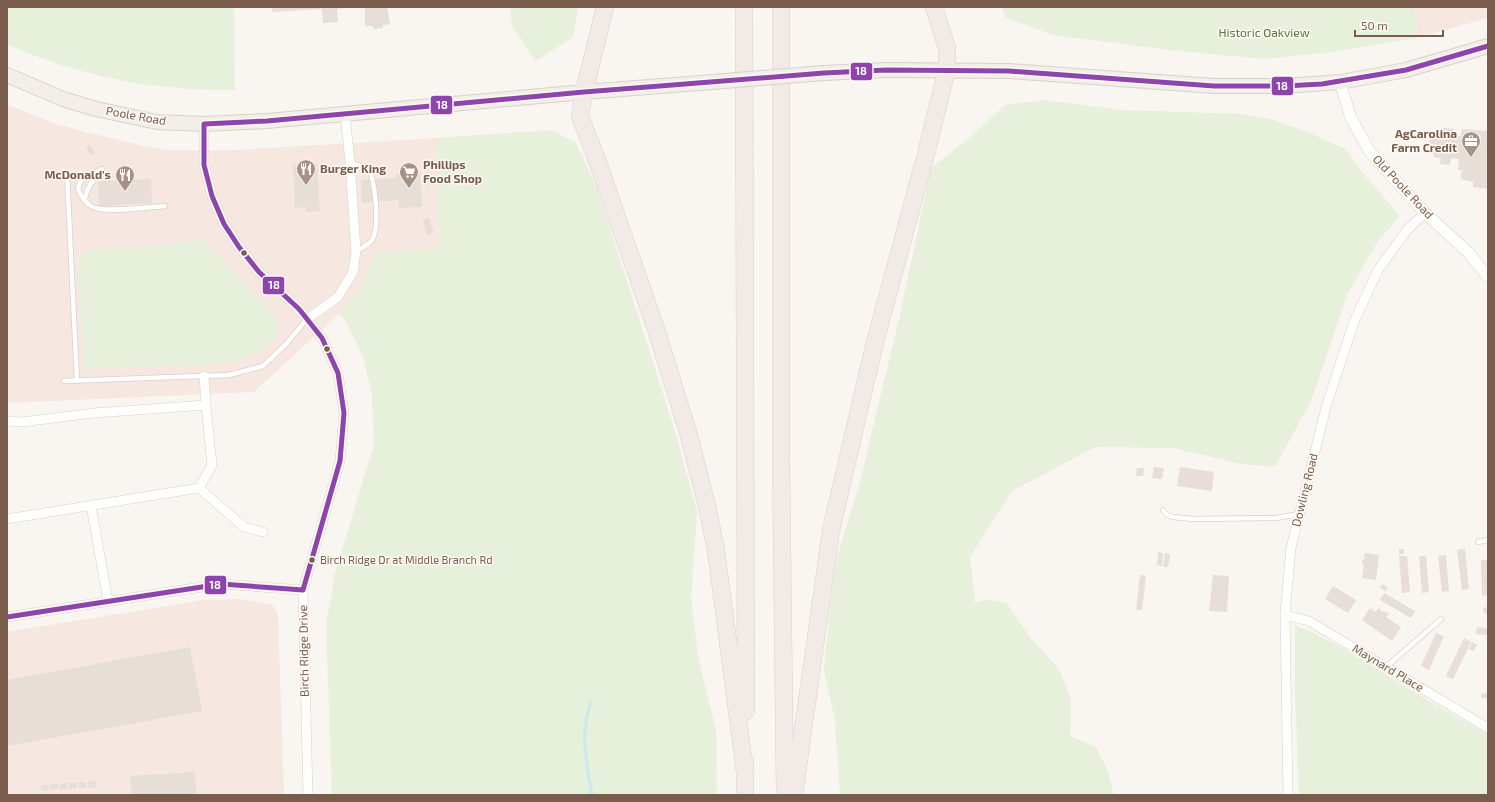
<svg xmlns="http://www.w3.org/2000/svg" width="1495" height="802" font-family="'Exo 2',sans-serif">
  <rect width="100%" height="100%" fill="#f9f5f0"/>
  <!-- commercial -->
  <g fill="#f6e8e1">
    <polygon points="1415,7 1488,7 1488,18 1417,38"/>
    <polygon points="7,104 56,124 82,131 143,146 168,150 234,150 435,138 440,249 375,252 362,288 351,301 339,314 254,392 7,403"/>
    <polygon points="241,599 272,605 277,611 278,616 284,795 7,795 7,632 202,600"/>
  </g>
  <!-- green -->
  <g fill="#e7f0db">
    <path d="M 7,7 L 234,7 L 235,90 C 155,91 80,77 7,44 Z"/>
    <polygon points="510,7 578,7 573,37 536,61 512,25"/>
    <polygon points="1002,7 1415,7 1417,38 1332,52 1264,59 1169,50 1053,35 1005,17"/>
    <polygon points="1044,100 1121,110 1244,114 1274,120 1312,134 1345,149 1367,178 1400,216 1378,241 1347,295 1311,401 1275,467 1241,464 1173,448 1095,447 1012,491 970,557 975,603 987,600 1006,602 1029,636 1059,669 1071,699 1070,736 1096,747 1107,769 1114,795 840,795 835,720 824,671 832,586 837,558 859,486 900,315 931,168 967,140 1005,105"/>
    <polygon points="552,130 576,143 597,188 674,428 697,512 691,598 698,656 716,731 717,795 332,795 326,622 331,599 334,577 374,444 372,396 363,356 346,322 339,314 362,288 375,252 439,249 435,138"/>
    <path d="M 200,239 L 205,241 L 277,319 L 278,334 L 268,345 L 238,361 L 200,365 L 92,368 L 84,365 L 77,262 L 83,252 C 94,248 105,249 117,248 C 144,246 172,246 200,239 Z"/>
    <path d="M 1295,625 C 1335,641 1370,665 1406,687 C 1433,704 1461,719 1488,734 L 1488,795 L 1299,795 L 1295,693 Z"/>
  </g>
  <g fill="none" stroke-linecap="round" stroke-linejoin="round">
    <!-- stream -->
    <path stroke="#d0e8ea" stroke-width="3.5" d="M 591,703 C 579,732 587,765 592,795"/>
  </g>
  <!-- building -->
  <g fill="#e6ded7">
    <polygon points="272,7 343,7 343,8 337,9 338,22 323,23 322,9 272,12"/>
    <polygon points="365,7 387,7 390,24 383,25 383,28 373,29 373,26 365,26"/>
    <polygon points="1443,128 1454,129 1453,135 1461,136 1462,129 1488,131 1488,189 1473,187 1473,182 1461,179 1461,172 1465,171 1458,170 1459,159 1451,158 1450,165 1440,164 1441,158 1434,157 1434,154 1428,154 1430,135 1442,134"/>
    <polygon points="90,145 95,153 91,156 86,148"/>
    <polygon points="317,164 320,211 306,212 306,207 295,208 293,165"/>
    <polygon points="420,172 422,207 399,208 399,200 362,203 361,180 397,178 396,174"/>
    <polygon points="151,179 152,203 99,206 98,181"/>
    <polygon points="429,218 434,233 427,235 423,220"/>
    <polygon points="1154,467 1164,468 1162,479 1152,478"/>
    <polygon points="1180,467 1214,472 1212,491 1177,486"/>
    <polygon points="1137,468 1144,468 1143,476 1136,476"/>
    <rect x="1399" y="549" width="5" height="5"/>
    <polygon points="1465,549 1469,589 1462,590 1457,550"/>
    <polygon points="1158,552 1163,553 1162,566 1157,565"/>
    <polygon points="1165,553 1170,554 1168,567 1163,567"/>
    <polygon points="1365,553 1379,555 1376,580 1362,578 1364,565 1362,564 1362,560 1364,560"/>
    <polygon points="1446,555 1449,591 1442,592 1438,556"/>
    <polygon points="1399,556 1407,556 1410,592 1402,593"/>
    <polygon points="1419,556 1426,556 1429,592 1422,593"/>
    <polygon points="1481,560 1488,560 1488,595 1482,596"/>
    <polygon points="1140,575 1146,576 1142,610 1136,610"/>
    <polygon points="1213,575 1229,576 1227,612 1209,611"/>
    <polygon points="1382,584 1388,588 1386,591 1380,588"/>
    <polygon points="1333,586 1356,600 1348,613 1325,599"/>
    <polygon points="1384,593 1415,611 1411,618 1380,600"/>
    <polygon points="1488,607 1488,613 1484,614 1483,608"/>
    <polygon points="1370,608 1376,612 1378,608 1383,612 1384,611 1389,614 1386,617 1401,627 1392,641 1362,620"/>
    <polygon points="1477,627 1488,629 1488,635 1476,634"/>
    <polygon points="1436,633 1444,636 1429,670 1421,666"/>
    <polygon points="1464,638 1471,642 1453,679 1446,676"/>
    <polygon points="1472,642 1477,645 1474,651 1469,649"/>
    <polygon points="190,647 202,711 7,746 7,680"/>
    <polygon points="1487,693 1487,698 1481,698 1481,694"/>
    <polygon points="195,772 196,795 132,795 130,776"/>
    <polygon points="96,781 96,787 89,788 88,782"/>
    <polygon points="79,782 86,782 87,788 79,788"/>
    <polygon points="67,783 68,789 60,789 60,784"/>
    <polygon points="69,783 77,783 77,788 70,789"/>
    <polygon points="50,784 58,784 58,789 50,790"/>
    <polygon points="41,785 48,785 49,790 41,790"/>
  </g>
  <g fill="none" stroke-linecap="round" stroke-linejoin="round">
    <defs>
      <g id="service">
        <path d="M 350,162 L 368,169 L 371,174 C 375,188 380,228 372,240 C 369,245 361,248 356,251"/>
        <path d="M 102,169 L 81,180 L 78,189 C 81,196 85,202 91,206 C 102,214 150,207 165,206"/>
        <polyline points="67,173 77,381"/>
        <path d="M 85,201 C 85,190 94,179 101,170"/>
        <polyline points="64,381 229,375 263,366 286,344 307,319"/>
        <polyline points="1163,510 1167,515 1173,517 1193,519 1276,518 1299,514"/>
        <polyline points="1478,542 1488,540"/>
        <polyline points="1386,667 1441,619"/>
      </g>
      <g id="minor">
        <polyline points="204,124 204,165 212,196 224,224 239,247 259,272 299,309 322,338 338,373 344,413 340,461 303,590 308,795"/>
        <polyline points="307,319 338,297 353,272 356,251 350,162 345,114"/>
        <polyline points="204,376 206,405"/>
        <polyline points="7,421 22,422 94,413 206,405 212,465 199,488 7,519"/>
        <polyline points="199,488 244,527 263,532"/>
        <polyline points="91,506 108,601"/>
        <polyline points="1285,615 1309,621 1488,728"/>
        <polyline points="7,617 221,584 303,590"/>
        <polyline points="1288,795 1285,615 1291,548 1326,407 1354,322 1378,270 1407,230 1425,213"/>
      </g>
      <polyline id="tertiary" points="1340,82 1351,118 1370,152 1425,213 1468,252 1488,277"/>
      <g id="primary">
        <polyline points="824,73 886,70 1009,71 1214,86 1285,86 1340,82 1406,70 1488,46"/>
        <polyline points="7,75 63,99 96,109 157,122 204,124 267,121 584,92 700,83"/>
      </g>
      <g id="motorway">
        <polyline points="605,7 584,92 580,116 597,160 656,329 688,432 707,506 716,550 745,772"/>
        <polyline points="744,7 746,711"/>
        <polyline points="781,7 781,460 785,795"/>
        <polyline points="745,795 745,761"/>
        <polyline points="794,795 831,530 875,342 926,154 947,69 947,48 934,7"/>
      </g>
    </defs>
    <!-- service casing -->
    <use href="#service" stroke="#d7d1cb" stroke-width="6"/>
    <!-- minor casing -->
    <use href="#minor" stroke="#d7d1cb" stroke-width="10"/>
    <!-- tertiary casing -->
    <use href="#tertiary" stroke="#d7d1cb" stroke-width="12"/>
    <!-- primary casing -->
    <use href="#primary" stroke="#dad1cc" stroke-width="16"/>
    <!-- motorway casing -->
    <use href="#motorway" stroke="#dad1cc" stroke-width="18"/>
    <!-- service -->
    <use href="#service" stroke="#fefefd" stroke-width="4.5"/>
    <!-- minor -->
    <use href="#minor" stroke="#fefefd" stroke-width="9"/>
    <!-- tertiary -->
    <use href="#tertiary" stroke="#fefefd" stroke-width="11"/>
    <!-- primary -->
    <use href="#primary" stroke="#f3eee8" stroke-width="14"/>
    <!-- motorway -->
    <use href="#motorway" stroke="#f2eae7" stroke-width="17"/>
    <defs>
      <polyline id="primary-bridge" points="700,83 824,73"/>
    </defs>
    <!-- primary-bridge casing -->
    <use href="#primary-bridge" stroke="#dad1cc" stroke-width="16" stroke-linecap="butt"/>
    <!-- primary-bridge -->
    <use href="#primary-bridge" stroke="#f3eee8" stroke-width="14"/>
    <defs>
      <polyline id="bus-1" points="7,617 221,584 303,590 340,461 344,413 338,373 322,338 299,309 259,272 239,247 224,224 212,196 204,165 204,124 267,121 584,92 824,73 886,70 1009,71 1214,86 1285,86 1322,84 1406,70 1488,46"/>
    </defs>
    <!-- bus-1 casing -->
    <use href="#bus-1" stroke="#fffaf3" stroke-width="8"/>
    <!-- bus-1 -->
    <use href="#bus-1" stroke="#8e44ad" stroke-width="5"/>
  </g>
  <!-- icons -->
  <defs>
    <symbol id="office-pin" viewBox="-11 -11 22 30"><path d="M0 17L-7.5 6A9.5 9.5 0 1 1 7.5 6Z" fill="#a69286" stroke="#fffaf3"/><path d="M-6-3h4V-5.5h4V-3h4V5H-6ZM-1-4.5V-3h2v-1.5ZM-6 0V1H6V0Z" fill="#fff"/></symbol>
    <symbol id="restaurant-pin" viewBox="-11 -11 22 30"><path d="M0 17L-7.5 6A9.5 9.5 0 1 1 7.5 6Z" fill="#a69286" stroke="#fffaf3"/><path d="M-5-6h1v4h1v-4h1v4h1v-4h1v5L-1.5 .5V6h-2V.5L-5-1ZM5-6V6H3V1.5H1.5Q1.5-4 5-6Z" fill="#fff"/></symbol>
    <symbol id="supermarket-pin" viewBox="-11 -11 22 30"><path d="M0 17L-7.5 6A9.5 9.5 0 1 1 7.5 6Z" fill="#a69286" stroke="#fffaf3"/><path d="M-6-5.5h2.5l.6 2H6L4.5 2H-2.5L-4.4-4H-6ZM-1.5 3.2a1.3 1.3 0 1 0 .1 0ZM3 3.2a1.3 1.3 0 1 0 .1 0Z" fill="#fff"/></symbol>
  </defs>
  <g fill-rule="evenodd">
    <use href="#office-pin" x="1460" y="130" width="22" height="30"/>
    <use href="#restaurant-pin" x="295" y="158" width="22" height="30"/>
    <use href="#supermarket-pin" x="398" y="161" width="22" height="30"/>
    <use href="#restaurant-pin" x="114" y="164" width="22" height="30"/>
  </g>
  <!-- markers -->
  <g fill="#7a5c4d" stroke="#fffaf3" stroke-width="1.5">
    <circle cx="244" cy="253" r="3.5"/>
    <circle cx="327" cy="349" r="3.5"/>
    <circle cx="312" cy="560" r="3.5"/>
  </g>
  <g text-anchor="middle" stroke-width="3" stroke-linejoin="round" paint-order="stroke">
    <!-- bus labels -->
    <g font-size="11" fill="#7a5c4d" stroke="#fffaf3" text-anchor="start">
      <text x="320" y="564">Birch Ridge Dr at Middle Branch Rd</text>
    </g>
    <!-- park labels -->
    <g font-size="12" fill="#537a41" stroke="#fffaf3">
      <text x="1264" y="37">Historic Oakview</text>
    </g>
    <!-- street labels -->
    <g font-size="12" fill="#7a5c4d" stroke="#fffaf3">
      <text transform="translate(136 116) rotate(10)" y="4">Poole Road</text>
      <text transform="translate(1403 187) rotate(47)" y="4">Old Poole Road</text>
      <text transform="translate(1305 490) rotate(-76)" y="4">Dowling Road</text>
      <text transform="translate(304 651) rotate(-91)" y="4">Birch Ridge Drive</text>
      <text transform="translate(1388 668) rotate(31)" y="4">Maynard Place</text>
    </g>
    <!-- poi labels -->
    <g font-size="12" font-weight="bold" fill="#7a5c4d" stroke="#fffaf3" text-anchor="end">
      <text x="1457" y="138">AgCarolina<tspan x="1457" dy="14">Farm Credit</tspan></text>
      <text x="423" y="169" text-anchor="start">Phillips<tspan x="423" dy="14">Food Shop</tspan></text>
      <text x="320" y="173" text-anchor="start">Burger King</text>
      <text x="111" y="179">McDonald's</text>
    </g>
  </g>
  <g stroke="#fffaf3" stroke-width="1.5">
    <rect x="850" y="62" width="23" height="19" rx="4" fill="#8e44ad"/>
    <rect x="1271" y="76" width="23" height="20" rx="4" fill="#8e44ad"/>
    <rect x="430" y="95" width="23" height="20" rx="4" fill="#8e44ad"/>
    <rect x="262" y="276" width="23" height="19" rx="4" fill="#8e44ad"/>
    <rect x="204" y="575" width="23" height="20" rx="4" fill="#8e44ad"/>
  </g>
  <g font-size="11" text-anchor="middle" font-weight="bold" fill="#fff">
    <text x="861" y="75">18</text>
    <text x="1282" y="90">18</text>
    <text x="442" y="109">18</text>
    <text x="274" y="289">18</text>
    <text x="215" y="589">18</text>
  </g>
  <!-- border -->
  <rect width="1495" height="802" fill="none" stroke="#7a5c4d" stroke-width="16"/>
  <!-- scale -->
  <path d="M1355 30v6h88v-6" fill="none" stroke="#7a5c4d" stroke-width="2"/>
  <text x="1361" y="30" font-size="12" fill="#7a5c4d" stroke="#fffaf3" stroke-width="3" paint-order="stroke">50 m</text>
</svg>
